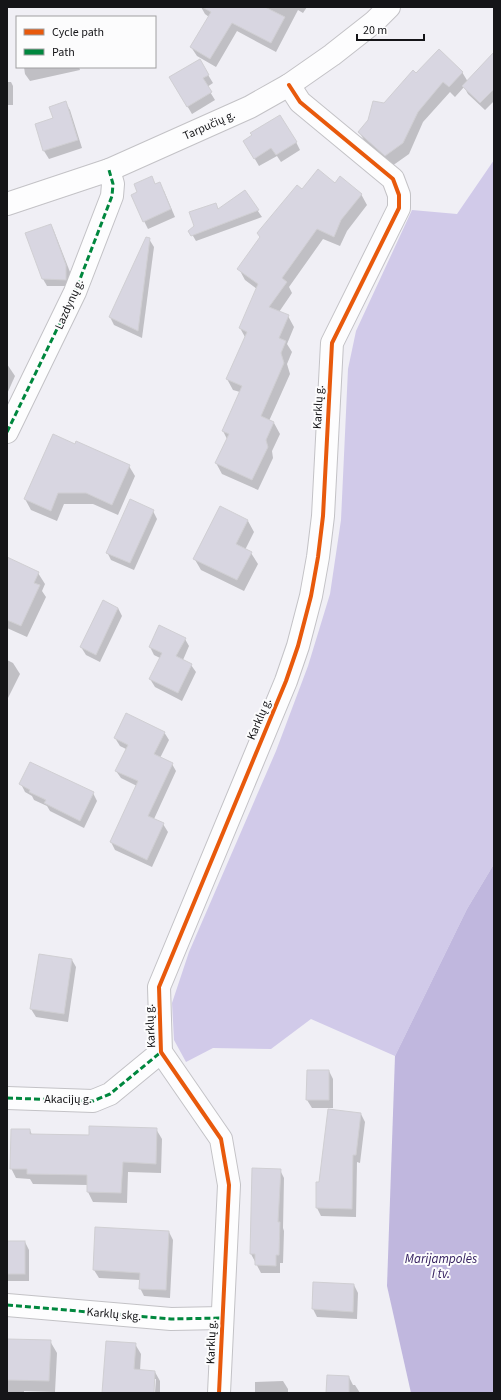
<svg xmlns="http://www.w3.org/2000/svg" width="501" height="1400" font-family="'Source Sans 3',sans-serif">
  <rect width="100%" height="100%" fill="#f0eff5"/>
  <!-- forest -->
  <polygon fill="#d1cae9" points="494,160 494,864 467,909 395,1056 311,1019 271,1049 213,1048 186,1062 174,1040 172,1003 189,952 276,751 308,666 330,594 341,520 348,369 356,331 412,210 457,214"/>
  <!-- water -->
  <polygon fill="#c0b7de" points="494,864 494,1393 411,1393 387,1286 395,1056 467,909"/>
  <!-- shadow -->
  <g fill="#0003">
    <polygon points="201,7 307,7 303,13 298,10 276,52 237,31 216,67 197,56 191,47 209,17 205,14"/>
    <polygon points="494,54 494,101 485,110 468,94 464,87 455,97 450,92 423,122 409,154 392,166 366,143 359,132 384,104 417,74 462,72 468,82"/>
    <polygon points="199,60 213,83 207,87 215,100 192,114 170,77"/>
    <polygon points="24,67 79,67 80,70 30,81 25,74"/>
    <polygon points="7,82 11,82 13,86 13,105 7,105"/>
    <polygon points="65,102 70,110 82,148 49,159 44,151 36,125 55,119"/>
    <polygon points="296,142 300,150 281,162 277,156 259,166 249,149"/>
    <polygon points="335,184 361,194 367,205 347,231 340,246 323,239 289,287 292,293 279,312 288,316 294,327 287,344 292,352 287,364 290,374 269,421 274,423 280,434 272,451 273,458 258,490 222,474 216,463 227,439 223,431 240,392 233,390 227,379 245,337 240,328 257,289 245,280 239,269 302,190"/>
    <polygon points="156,185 164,191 175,217 148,229 144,221"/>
    <polygon points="244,191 262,217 196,241 190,231 215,204 219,210"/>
    <polygon points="51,225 54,231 70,272 69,286 47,286 43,279"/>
    <polygon points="149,239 154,247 142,338 114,325 110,317"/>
    <polygon points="7,364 15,376 7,394"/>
    <polygon points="75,445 129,466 135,476 118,515 93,504 64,504 57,521 31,510 25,499"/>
    <polygon points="220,507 248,521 254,532 245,550 251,553 258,564 244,591 201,570 194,558"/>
    <polygon points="153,511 157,519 134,570 111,560 107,552"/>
    <polygon points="7,559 38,573 45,584 42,591 46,597 27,637 7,628"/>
    <polygon points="118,608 122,616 100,662 86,655 81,647"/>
    <polygon points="160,626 185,639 189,646 183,660 191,665 196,672 182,701 155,687 150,679 160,658 154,655 150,647"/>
    <polygon points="7,660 13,663 20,674 7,700"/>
    <polygon points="164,732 169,740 160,758 172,764 176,771 154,819 163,824 168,832 152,867 115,850 111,842 137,786 121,778 116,771 126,749 120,746 115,738"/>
    <polygon points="21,784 93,793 97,801 84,828 50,811 47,806 34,800 32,796 25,792"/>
    <polygon points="72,960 76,967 68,1022 36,1017 31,1009"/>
    <polygon points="329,1071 333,1079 333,1108 312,1108 307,1100"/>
    <polygon points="361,1114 365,1122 360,1163 357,1162 356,1217 321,1216 317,1208 317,1183 320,1183"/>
    <polygon points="156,1129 162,1139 161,1173 128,1172 127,1203 93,1202 88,1192 88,1185 33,1184 30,1179 16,1178 11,1168 30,1130 32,1135 90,1136"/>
    <polygon points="280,1170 284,1178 283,1228 284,1231 283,1263 280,1263 280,1273 261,1273 251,1254"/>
    <polygon points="169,1232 173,1240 170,1298 144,1296 140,1288 140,1280 99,1278 94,1270"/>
    <polygon points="7,1242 25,1242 29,1250 29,1281 7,1281"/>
    <polygon points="354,1285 358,1293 357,1319 317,1317 313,1309"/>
    <polygon points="7,1340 50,1341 57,1353 55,1392 24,1391 24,1393 7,1393"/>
    <polygon points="135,1344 141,1354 140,1371 155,1372 160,1381 160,1393 155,1393 156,1379 154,1379 153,1393 103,1393"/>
    <polygon points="349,1377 353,1385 355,1385 360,1393 327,1393"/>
    <polygon points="283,1381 288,1389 288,1393 255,1393 255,1382"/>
  </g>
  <!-- building -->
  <g fill="#d8d6e1" stroke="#d0cfd3">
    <polygon points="202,7 265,7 285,17 271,43 232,23 210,59 190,47 211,12"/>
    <polygon points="439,49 463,72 449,87 443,82 418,112 403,143 385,156 358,132 368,120 373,101 384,103 413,70 416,73"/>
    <polygon points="494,52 494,89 480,103 462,86"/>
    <polygon points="200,59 209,75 203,78 212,92 187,107 169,77"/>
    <polygon points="66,101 78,140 43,151 35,124 53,118 49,107"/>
    <polygon points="280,115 297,142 276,155 271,148 254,159 243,141 252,135 250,133"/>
    <polygon points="318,169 335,183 340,176 362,194 341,220 334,237 317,229 282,278 287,282 269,307 289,315 279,338 286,341 281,353 284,363 261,416 274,422 266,440 268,447 252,480 215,463 229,434 222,431 242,386 226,379 247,332 239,328 258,284 237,269 260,237 257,233 297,185 302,189"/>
    <polygon points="152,176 155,184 160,182 171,209 143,222 131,195 137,192 134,184"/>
    <polygon points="245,190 259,210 191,236 188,231 194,226 189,212 216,203 218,209"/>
    <polygon points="51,224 66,265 66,280 42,279 25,233"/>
    <polygon points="146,237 150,238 138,331 109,317"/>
    <polygon points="53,434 75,444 76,441 130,465 112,505 86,493 58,493 51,511 24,499"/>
    <polygon points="130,499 154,510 130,563 106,553"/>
    <polygon points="220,506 248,520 236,544 252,552 237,580 193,559"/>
    <polygon points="7,557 39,572 34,583 40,585 21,626 7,620"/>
    <polygon points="103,600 118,608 96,655 80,647"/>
    <polygon points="159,625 186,638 176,656 192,664 178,693 149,679 162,653 149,647"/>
    <polygon points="126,713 165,732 154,754 173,763 148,816 164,823 147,860 110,842 138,781 115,771 128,745 114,738"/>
    <polygon points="30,762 94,792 80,821 44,803 46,800 29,792 30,790 19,784"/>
    <polygon points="39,954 72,959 64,1014 30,1009"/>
    <polygon points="307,1070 329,1070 329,1100 306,1100"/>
    <polygon points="328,1109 361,1113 356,1155 353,1155 352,1209 316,1208 316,1182 319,1182"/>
    <polygon points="89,1126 157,1128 156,1164 123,1162 121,1193 87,1192 87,1175 27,1174 27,1169 10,1169 11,1129 30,1129 30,1134 89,1135"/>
    <polygon points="252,1168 281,1169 278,1222 280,1222 279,1255 276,1255 276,1266 255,1265 255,1254 250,1254"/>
    <polygon points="95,1227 169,1231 166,1290 139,1289 140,1273 93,1270"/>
    <rect x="7" y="1241" width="18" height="33"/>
    <polygon points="313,1282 354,1284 353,1312 312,1309"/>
    <polygon points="7,1339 51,1340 49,1381 7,1380"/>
    <polygon points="106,1341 136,1343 134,1369 155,1371 154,1393 102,1393"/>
    <polygon points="327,1375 349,1376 349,1393 326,1393"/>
  </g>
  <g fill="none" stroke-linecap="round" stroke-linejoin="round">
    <defs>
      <g id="minor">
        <polyline points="7,432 75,292 112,196 113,184 109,170"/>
        <polyline points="7,1098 93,1101 110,1094 161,1052"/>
        <polyline points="7,1305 171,1319 222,1318"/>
        <polyline points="219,1393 229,1185 221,1139 161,1052 159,987 286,681 298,646 311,596 318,557 323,516 332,343 399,208 399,195 393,179 300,102 289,85"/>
      </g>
      <polyline id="major" points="7,204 109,170 250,107 289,85 332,55 374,22 389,7"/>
    </defs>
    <!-- minor casing -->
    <use href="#minor" stroke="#c3c2c6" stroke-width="24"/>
    <!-- major casing -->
    <use href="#major" stroke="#c3c2c6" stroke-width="24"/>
    <!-- minor -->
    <use href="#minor" stroke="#fdfdfe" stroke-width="22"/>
    <!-- major -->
    <use href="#major" stroke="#fdfdfe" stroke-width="22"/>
    <!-- quiet -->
    <g stroke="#00873e" stroke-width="3" stroke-dasharray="6 3" stroke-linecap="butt">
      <polyline points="7,432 75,292 112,196 113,184 109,170"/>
      <polyline points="7,1098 93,1101 110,1094 161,1052"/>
      <polyline points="7,1305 171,1319 222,1318"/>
    </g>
    <defs>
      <polyline id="cycleway" points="219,1393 229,1185 221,1139 161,1052 159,987 286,681 298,646 311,596 318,557 323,516 332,343 399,208 399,195 393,179 300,102 289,85"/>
    </defs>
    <!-- cycleway casing -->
    <use href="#cycleway" stroke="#fcfcfd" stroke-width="6"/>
    <!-- cycleway -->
    <use href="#cycleway" stroke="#e8590c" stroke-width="4"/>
  </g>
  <g text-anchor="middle" stroke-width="4" stroke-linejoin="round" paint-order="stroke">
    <!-- street labels -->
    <g font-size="12" fill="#151518" stroke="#fcfcfd">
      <text transform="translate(209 125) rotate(-24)" y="4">Tarpučių g.</text>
      <text transform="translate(69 304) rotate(-66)" y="4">Lazdynų g.</text>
      <text transform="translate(318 407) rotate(-87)" y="4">Karklų g.</text>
      <text transform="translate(259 719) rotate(-67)" y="4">Karklų g.</text>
      <text transform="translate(150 1026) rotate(-93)" y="4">Karklų g.</text>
      <text x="68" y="1103">Akacijų g.</text>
      <text transform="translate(114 1314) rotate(5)" y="4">Karklų skg.</text>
      <text transform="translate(211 1342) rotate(-88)" y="4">Karklų g.</text>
    </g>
    <!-- water labels -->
    <g font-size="13" font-style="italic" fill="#362160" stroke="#fcfcfd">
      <text x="441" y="1263">Marijampolės<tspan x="441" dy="15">I tv.</tspan></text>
    </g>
  </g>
  <!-- border -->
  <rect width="501" height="1400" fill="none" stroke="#151518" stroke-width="16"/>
  <!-- legend -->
  <rect x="16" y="16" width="140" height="52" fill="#fcfcfd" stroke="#a0a0a1"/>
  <rect x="24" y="29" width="20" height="6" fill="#e8590c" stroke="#a0a0a1"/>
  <text x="52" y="36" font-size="12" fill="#151518">Cycle path</text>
  <rect x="24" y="49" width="20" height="6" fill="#00873e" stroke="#a0a0a1"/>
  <text x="52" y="56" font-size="12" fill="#151518">Path</text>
  <!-- scale -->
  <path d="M357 34v6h67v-6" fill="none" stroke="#151518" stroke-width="2"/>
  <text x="363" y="34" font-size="12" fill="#151518" stroke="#fcfcfd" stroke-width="3" paint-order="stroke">20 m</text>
</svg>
